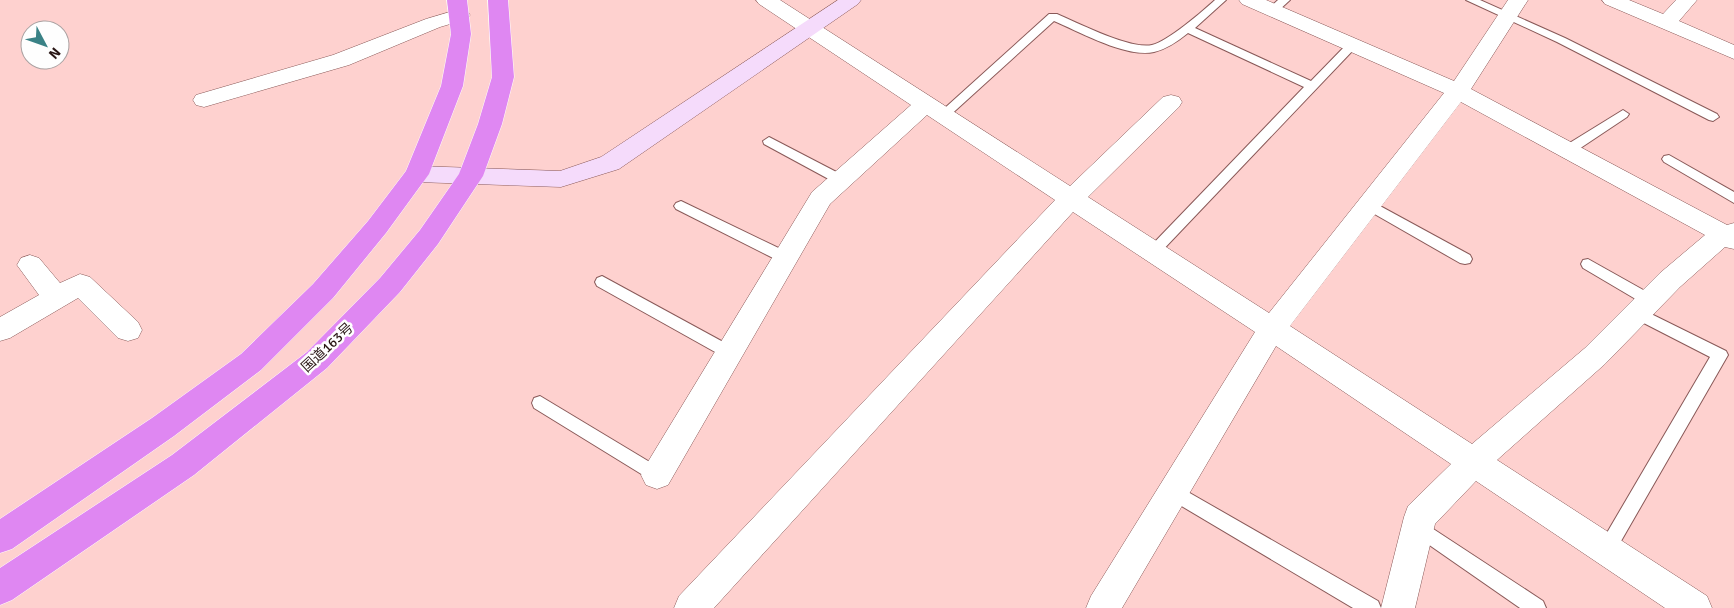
<svg xmlns="http://www.w3.org/2000/svg" width="1734" height="608" font-family="Signika,'Noto Sans JP',sans-serif">
  <rect width="100%" height="100%" fill="#fed1cf"/>
  <g fill="none" stroke-linecap="round" stroke-linejoin="round">
    <defs>
      <g id="lane">
        <path d="M 1215,0 L 1226,0 L 1195,28 L 1311,81 L 1348,43 L 1356,43 L 1358,45 L 1158,255 L 1153,256 L 1148,255 L 1146,251 L 1304,87 L 1188,33 C 1178,41 1167,49 1154,52 C 1126,58 1080,32 1054,21 L 946,119 L 938,119 L 936,116 L 1049,14 L 1057,14 C 1078,23 1131,50 1152,45 C 1168,41 1202,12 1215,0 Z"/>
        <polygon points="1278,0 1290,0 1277,12 1269,12 1267,10"/>
        <polygon points="1466,0 1480,0 1565,38 1717,114 1719,117 1713,121 1709,120 1557,42"/>
        <polygon points="1623,110 1629,114 1627,117 1573,153 1563,153 1562,150 1563,147"/>
        <polygon points="769,137 846,177 848,180 846,183 836,183 764,144 763,141"/>
        <polygon points="1669,155 1734,192 1734,203 1664,162 1662,159 1664,156"/>
        <polygon points="1369,200 1470,255 1472,259 1470,263 1465,264 1460,263 1364,208 1362,205 1364,202"/>
        <polygon points="681,201 791,254 793,258 791,262 786,263 781,262 676,209 674,206 676,203"/>
        <polygon points="1588,259 1654,296 1656,300 1654,304 1649,306 1644,304 1583,268 1581,264 1583,260"/>
        <polygon points="602,276 736,349 738,353 736,357 730,359 724,357 597,286 595,282 597,278"/>
        <polygon points="1637,307 1726,351 1728,355 1613,555 1607,558 1601,555 1598,549 1601,543 1710,357 1632,317 1629,313 1632,309"/>
        <polygon points="540,396 663,470 666,475 663,480 657,483 651,480 534,408 532,403 534,398"/>
        <polygon points="1174,484 1378,601 1381,608 1353,608 1168,498 1165,492 1168,486"/>
        <polygon points="1418,519 1543,601 1546,608 1520,608 1412,533 1409,527 1412,521"/>
      </g>
      <g id="street">
        <path d="M 756,0 L 780,0 L 1070,186 L 1163,97 L 1171,95 L 1179,97 L 1182,102 L 1179,107 L 1088,197 L 1269,313 L 1444,93 L 1242,4 L 1239,0 L 1266,0 L 1454,81 L 1508,0 L 1528,0 L 1471,89 L 1727,225 L 1734,223 L 1734,249 L 1725,247 L 1680,287 L 1605,364 L 1497,460 L 1707,596 L 1712,608 L 1665,608 L 1476,481 L 1435,524 L 1415,608 L 1381,608 L 1404,517 L 1408,506 L 1451,464 L 1276,346 L 1122,608 L 1086,608 L 1091,596 L 1255,332 L 1073,212 L 714,608 L 674,608 L 679,596 L 1055,200 L 927,115 L 830,204 L 668,485 L 657,489 L 646,485 L 641,475 L 646,465 L 812,192 L 911,105 L 759,4 ZM 1461,102 L 1705,235 L 1660,273 L 1585,348 L 1472,444 L 1290,326 Z"/>
        <polygon points="1602,0 1629,0 1663,14 1676,0 1697,0 1679,21 1734,45 1734,59 1605,4"/>
        <polygon points="460,9 467,11 470,15 467,19 440,27 349,65 204,107 196,105 193,100 196,95 333,55 426,19"/>
        <polygon points="30,255 39,258 60,283 80,274 90,277 138,322 142,330 138,338 128,341 118,338 78,298 10,338 0,341 0,317 39,295 17,265 21,258"/>
      </g>
      <polygon id="secondary" points="838,0 861,0 858,4 619,169 561,187 417,182 408,180 405,174 408,168 417,166 560,171 601,157"/>
      <g id="highway">
        <polygon points="447,0 467,0 471,34 463,86 429,174 386,233 333,298 261,370 174,436 12,549 0,553 0,519 152,418 241,354 313,284 368,221 406,171 441,86 451,34"/>
        <polygon points="488,0 508,0 514,77 502,124 483,176 438,244 400,292 327,368 194,475 12,600 0,605 0,568 172,455 307,352 380,278 420,230 459,174 478,124 492,77"/>
      </g>
    </defs>
    <!-- lane casing -->
    <use href="#lane" stroke="#895958" stroke-width="2"/>
    <!-- street casing -->
    <use href="#street" stroke="#895958" stroke-width="1"/>
    <!-- secondary casing -->
    <use href="#secondary" stroke="#895958" stroke-width="1"/>
    <!-- highway casing -->
    <use href="#highway" stroke="#fff" stroke-width="1"/>
    <!-- lane -->
    <use href="#lane" fill="#fff" fill-rule="evenodd"/>
    <!-- street -->
    <use href="#street" fill="#fff" fill-rule="evenodd"/>
    <!-- secondary -->
    <use href="#secondary" fill="#f5dbfb" fill-rule="evenodd"/>
    <!-- highway -->
    <use href="#highway" fill="#df87f2" fill-rule="evenodd"/>
  </g>
  <g text-anchor="middle" stroke-width="5" stroke-linejoin="round" paint-order="stroke">
    <!-- street labels -->
    <g font-size="14" fill="#291615" stroke="#fefefe">
      <text transform="translate(327 347) rotate(-43)" y="5">国道163号</text>
    </g>
  </g>
  <!-- north arrow -->
  <g transform="translate(45 45) rotate(131)"><circle r="24" fill="#fefefe" stroke="#a9a1a1"/>
  <path d="M0-4L9 19L0 12L-9 19Z" fill="#3a8286"/>
  <text y="-8" font-size="14" font-weight="bold" text-anchor="middle" fill="#291615">N</text>
  </g>
</svg>
